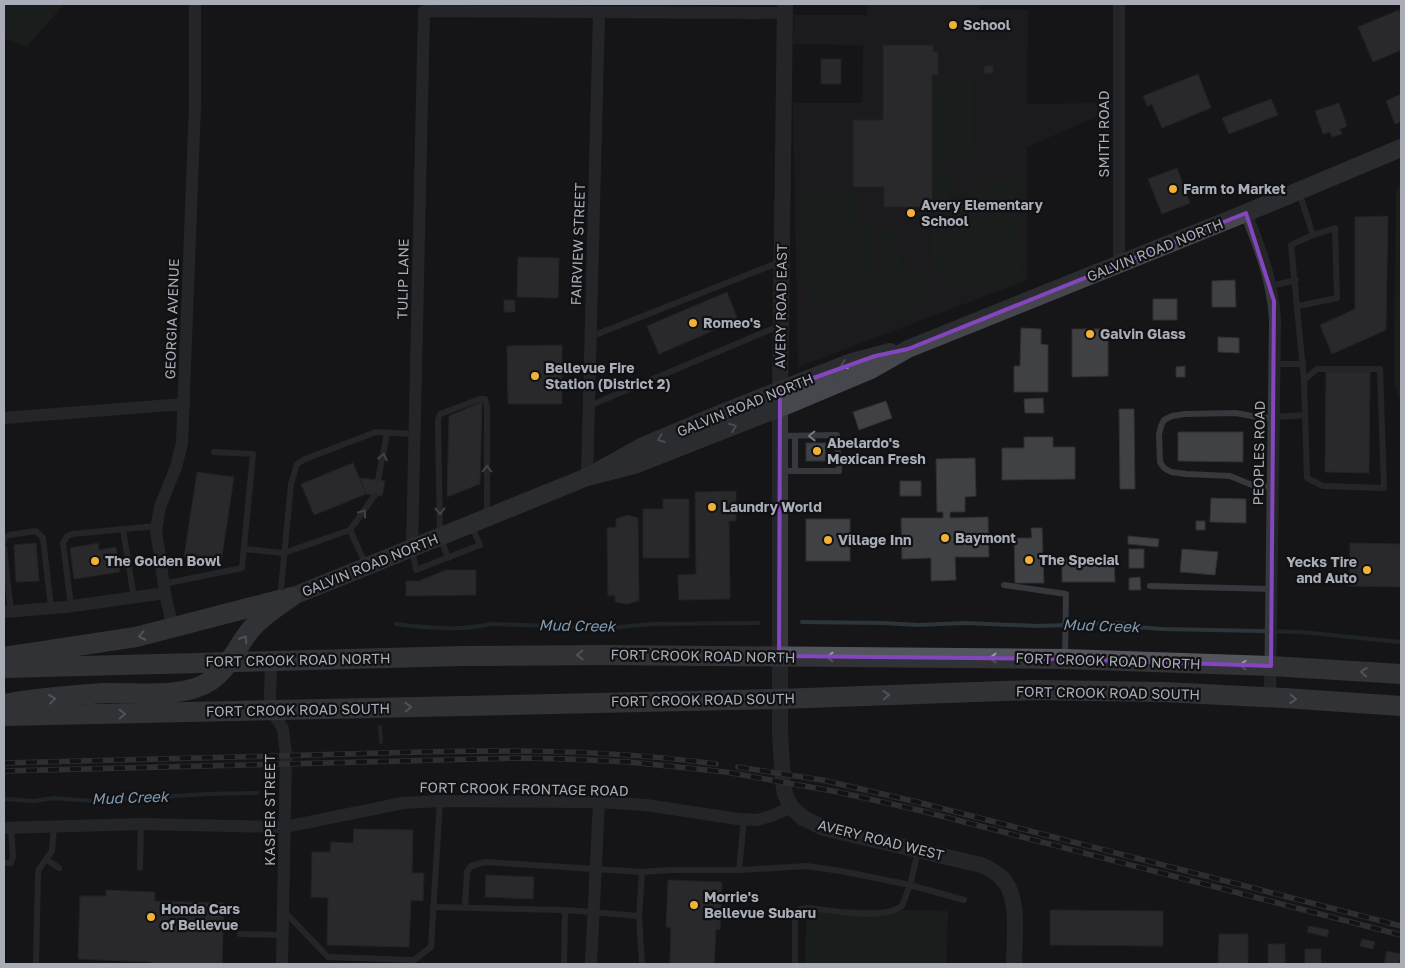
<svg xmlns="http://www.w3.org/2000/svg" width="1405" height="968" font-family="'Golos Text',sans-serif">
  <rect width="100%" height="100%" fill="#161618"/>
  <!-- built -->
  <polygon fill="#222225" points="867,4 979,4 980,10 1028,10 1027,104 1111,103 1112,110 1027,147 1027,280 798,367 793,103 862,103 863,45 793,44 794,15 867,15"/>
  <!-- green -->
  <g fill="#1e261f">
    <polygon points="4,4 64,4 27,47 4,38"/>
    <polygon points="943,77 972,77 972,148 933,174 949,175 949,219 959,204 984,185 1017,176 1017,229 1021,270 1012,283 984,293 948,285 931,261 932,85 943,85"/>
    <polygon points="1401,183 1401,405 1394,382 1396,190"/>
    <polygon points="808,187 838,187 839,191 857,192 857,223 874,223 874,276 864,276 876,283 883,278 879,239 887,231 895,235 904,273 922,278 928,298 914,309 889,321 878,318 871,302 811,304 810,277 800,276 800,193"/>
    <polygon points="807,908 948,911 946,964 805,964"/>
  </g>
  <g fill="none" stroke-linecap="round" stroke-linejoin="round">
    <!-- stream -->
    <g stroke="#2c353c" stroke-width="4">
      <polyline points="802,622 883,623 919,625 965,623 1038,626 1120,623 1137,627 1162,629 1301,632 1400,642"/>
      <path d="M 396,624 C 428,628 460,631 492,624 L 608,628 L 653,624 L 758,623"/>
      <polyline points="380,727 381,742"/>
      <polyline points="4,799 34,801 54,798 92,801 207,794 257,793"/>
    </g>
  </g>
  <!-- building -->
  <g fill="#404145" stroke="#303034">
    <polygon points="1399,10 1401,16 1401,50 1373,62 1358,27"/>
    <polygon points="883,45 933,45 933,52 938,52 938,75 932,75 932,207 884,207 884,187 853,187 853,120 883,120"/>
    <rect x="821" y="59" width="20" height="25"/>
    <polygon points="984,66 993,66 993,73 984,74"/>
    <polygon points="1198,74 1211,108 1162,128 1152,104 1147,106 1143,96"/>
    <polygon points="1401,94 1401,122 1395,124 1386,101"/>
    <polygon points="1271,99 1278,115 1229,134 1222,118"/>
    <polygon points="1339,103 1347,126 1340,129 1342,134 1332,137 1330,132 1323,134 1315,111"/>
    <polygon points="1177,168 1190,203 1162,214 1148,179"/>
    <polygon points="1388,216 1386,330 1332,354 1320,325 1355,309 1355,217"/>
    <polygon points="518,257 559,258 558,298 517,297"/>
    <polygon points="1235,280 1236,307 1212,307 1212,281"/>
    <polygon points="727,292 738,320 659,354 647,326"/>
    <rect x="1153" y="299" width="24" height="21"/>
    <rect x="504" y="300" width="11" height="12"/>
    <polygon points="1021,328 1041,329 1041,344 1048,345 1048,392 1014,392 1014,366 1020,366"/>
    <polygon points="1072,329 1108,329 1108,376 1072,377"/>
    <polygon points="1218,337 1239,338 1239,353 1218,352"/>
    <polygon points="562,345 562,404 508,404 507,346"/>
    <polygon points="1185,366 1185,377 1176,377 1176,367"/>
    <polygon points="1326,372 1370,372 1369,473 1325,472"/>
    <polygon points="1043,398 1044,413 1025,413 1024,399"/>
    <polygon points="886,401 892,418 859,430 853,412"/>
    <polygon points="482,402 480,484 447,497 449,416"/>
    <polygon points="1119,409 1134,409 1135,489 1120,489"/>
    <polygon points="1178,432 1243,432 1243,462 1178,461"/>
    <polygon points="1024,437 1053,437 1053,447 1075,447 1075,479 1002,480 1002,448 1024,448"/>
    <polygon points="806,443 826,443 825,461 806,461"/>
    <polygon points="975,458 976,496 965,497 965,512 950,512 950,518 988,517 989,557 955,557 956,580 931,581 931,558 902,559 901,518 943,518 943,512 937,512 936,459"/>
    <polygon points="353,463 366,494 314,515 301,484"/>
    <polygon points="197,472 234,477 221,563 184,557"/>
    <polygon points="360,478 385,481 382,496 366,494"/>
    <rect x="900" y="481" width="21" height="15"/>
    <polygon points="736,491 736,521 729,521 730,599 679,600 678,575 696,574 695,492"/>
    <polygon points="1211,498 1246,499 1246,523 1210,522"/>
    <polygon points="663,499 689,499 689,558 643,558 643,509 663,509"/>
    <polygon points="628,515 638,518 639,601 627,604 615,602 615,595 608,596 607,528 616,527 616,519"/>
    <rect x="806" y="519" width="44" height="42"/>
    <rect x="1196" y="521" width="9" height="9"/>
    <polygon points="1031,528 1042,528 1044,583 1015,583 1014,538 1032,538"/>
    <polygon points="1128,536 1159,539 1158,547 1128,544"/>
    <polygon points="36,543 39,581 16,582 14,545"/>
    <polygon points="98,543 99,550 116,547 120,572 74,579 70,548"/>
    <polygon points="1350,543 1401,544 1401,587 1349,586"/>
    <rect x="1129" y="549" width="15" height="19"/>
    <polygon points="1182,549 1218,552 1215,575 1180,572"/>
    <polygon points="1062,558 1114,558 1115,582 1062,582"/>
    <polygon points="446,570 476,570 476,595 406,596 406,581 419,581"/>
    <polygon points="1140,577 1141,590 1129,590 1129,578"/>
    <polygon points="354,829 413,830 412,873 424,873 423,901 411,900 409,947 327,945 328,898 311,897 312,852 330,852 331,842 353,843"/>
    <polygon points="486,875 534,877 533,899 485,897"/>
    <polygon points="668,880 722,882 720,930 716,929 714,964 670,964 671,928 666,927"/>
    <polygon points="106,890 155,892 155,901 224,903 222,964 151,964 151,962 78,959 80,896 106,896"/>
    <polygon points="1050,910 1163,911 1163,946 1050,945"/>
    <polygon points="1309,926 1329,930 1327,937 1307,932"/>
    <polygon points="1219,934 1248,934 1248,964 1218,964"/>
    <polygon points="1362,939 1375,942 1373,949 1360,946"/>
    <rect x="1268" y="944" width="17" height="20"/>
    <rect x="1305" y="949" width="16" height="15"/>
    <polygon points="1387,951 1401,954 1399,964 1384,964"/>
  </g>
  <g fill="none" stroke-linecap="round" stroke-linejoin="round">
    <!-- service -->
    <g stroke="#37383d" stroke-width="6">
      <polyline points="1299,192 1313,235 1291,245 1304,380 1307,478 1323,486 1384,488 1380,369 1317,369 1304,380"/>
      <polyline points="1271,286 1296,280"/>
      <polyline points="1298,306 1337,298 1335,228 1313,235"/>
      <polyline points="590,337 780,262"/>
      <polyline points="1275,364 1303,364"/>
      <polyline points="589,406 779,326"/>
      <polyline points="780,436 837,435 839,471 782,471"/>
      <polyline points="795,436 795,471"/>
      <polyline points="378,480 387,433"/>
      <polyline points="1273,486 1257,487 1230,476 1186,474 1171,472 1164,468 1160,462 1159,435 1161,426 1164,420 1172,416 1185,414 1236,413 1262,418 1305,415"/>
      <polyline points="123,529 134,598"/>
      <polyline points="350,530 375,495"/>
      <polyline points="4,541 4,538 9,535 36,531 43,538 51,608"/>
      <polyline points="4,548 11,612"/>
      <polyline points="244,549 284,553 350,530 366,565"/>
      <polyline points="412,549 416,570 480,545 471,525"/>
      <polyline points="448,558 440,536 438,420 440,414 480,399 485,399 487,407 487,517"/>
      <polyline points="163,584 242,568 253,454 214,452"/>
      <polyline points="1004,585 1066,594 1065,657"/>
      <polyline points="1150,586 1272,589"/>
      <polyline points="280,599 291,484 297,464 305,459 376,432 415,434"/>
      <polyline points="71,606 63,543 67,536 72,534 156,526"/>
      <polyline points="47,860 59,868"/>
      <polyline points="4,863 11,863 13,857 11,827"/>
      <polyline points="140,868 141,824"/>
      <polyline points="739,870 744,819"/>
      <polyline points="434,907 565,910 639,916 642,872 669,870 739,870 807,866 841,871 910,885 918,851"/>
      <polyline points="465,907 467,872 471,866 485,862 642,872"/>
      <polyline points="284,911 328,957 414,960 431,947 440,801"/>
      <polyline points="639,916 642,964"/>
      <polyline points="240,934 282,935"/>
      <polyline points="36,964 38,875 39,869 52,851 54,826"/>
      <polyline points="564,964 565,910"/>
      <path d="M 795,964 L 795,921 L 798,910 L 807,908 C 832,910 881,921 902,906 L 910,885 L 964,900"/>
    </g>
    <!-- minor -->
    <g stroke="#37383d" stroke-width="12">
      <path d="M 1246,213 C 1260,248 1273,282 1275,320 L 1270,697"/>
      <polyline points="1119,264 1119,4"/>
      <polyline points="4,418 184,404"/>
      <polyline points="587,477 599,13"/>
      <polyline points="412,548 424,11 785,13"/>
      <polyline points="4,612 65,607 165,593"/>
      <polyline points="173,629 165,593 156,530 160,507 176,467 182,443 195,105 195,4"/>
      <polyline points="271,660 270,696 272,711 283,729 286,755 282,964"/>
      <polyline points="4,828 141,824 285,827 403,803 440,801 599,802 646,805 738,819 757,820 774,815 791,807"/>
      <polyline points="591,964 599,802"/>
    </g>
    <!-- tertiary -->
    <path stroke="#37383d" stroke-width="16" d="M 785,4 L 780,390 L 780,733 L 783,781 L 785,794 L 791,807 L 803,818 L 824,828 L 981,865 C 988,868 996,872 1001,877 C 1021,896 1014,939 1014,964"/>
    <!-- secondary -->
    <g stroke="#45474d" stroke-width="18">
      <polyline points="587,477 634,465 795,402 871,370 908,349 1246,213 1401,148"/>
      <polyline points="291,597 587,477 643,446 712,417 849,363 890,352"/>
    </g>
    <!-- primary -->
    <g stroke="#53555c" stroke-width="20">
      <polyline points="4,657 136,637 279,600"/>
      <polyline points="4,668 462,656 604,655 1065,659 1271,666 1401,674"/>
      <path d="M 4,704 C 36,698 73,695 106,693 C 136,692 184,699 210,681 C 230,668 237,645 252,628 C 263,615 277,607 291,597"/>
      <polyline points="4,716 779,699 1035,690 1163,692 1284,698 1401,706"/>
    </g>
    <defs>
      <g id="rail">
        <path d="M 4,763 C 118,760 232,757 347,754 C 470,750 593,747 716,764"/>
        <polyline points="738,767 822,780 917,802 1401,926"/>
        <polyline points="4,771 519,758 568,759 629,762 726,772 838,792 918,810 1401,935"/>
      </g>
    </defs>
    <!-- rail casing -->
    <use href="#rail" stroke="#4a4c52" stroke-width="5.5"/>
    <!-- rail -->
    <use href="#rail" stroke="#111113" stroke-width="4" stroke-dasharray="11" stroke-linecap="butt"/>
  </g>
  <!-- one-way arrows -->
  <defs><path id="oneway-chevron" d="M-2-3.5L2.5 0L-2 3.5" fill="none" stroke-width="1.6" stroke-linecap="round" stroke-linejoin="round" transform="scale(1.25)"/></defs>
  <g stroke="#858993">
    <use href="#oneway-chevron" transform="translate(844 365) rotate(159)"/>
    <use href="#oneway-chevron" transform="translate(733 427) rotate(-21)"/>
    <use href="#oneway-chevron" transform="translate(661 439) rotate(157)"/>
  </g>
  <g stroke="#757881">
    <use href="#oneway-chevron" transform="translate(812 436) rotate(179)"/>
    <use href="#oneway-chevron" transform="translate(383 457) rotate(-79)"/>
    <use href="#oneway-chevron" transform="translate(487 469) rotate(-90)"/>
    <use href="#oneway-chevron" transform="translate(440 511) rotate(89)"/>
    <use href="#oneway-chevron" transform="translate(363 513) rotate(-55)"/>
  </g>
  <g stroke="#979ba6">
    <use href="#oneway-chevron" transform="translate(142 636) rotate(168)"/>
    <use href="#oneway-chevron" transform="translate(244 639) rotate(-57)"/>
    <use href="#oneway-chevron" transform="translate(580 655) rotate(179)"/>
    <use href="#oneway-chevron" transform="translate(830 657) rotate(-179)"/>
    <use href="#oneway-chevron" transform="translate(993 658) rotate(-180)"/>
    <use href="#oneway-chevron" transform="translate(1243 665) rotate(-178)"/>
    <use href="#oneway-chevron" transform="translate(1364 672) rotate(-176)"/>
    <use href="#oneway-chevron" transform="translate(886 695) rotate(-2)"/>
    <use href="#oneway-chevron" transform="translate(52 699) rotate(-6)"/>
    <use href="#oneway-chevron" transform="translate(1293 699) rotate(4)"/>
    <use href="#oneway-chevron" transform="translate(408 707) rotate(-1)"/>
    <use href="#oneway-chevron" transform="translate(122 714) rotate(-1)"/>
  </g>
  <!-- marked area -->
  <path d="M0 0H1405V968H0ZM 1246,213 L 1274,301 L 1271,666 L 1065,659 L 779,656 L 780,390 L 875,356 L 908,349 Z" fill="#161618" fill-opacity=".55" fill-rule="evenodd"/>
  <path fill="none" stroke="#8446be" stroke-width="4" stroke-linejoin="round" d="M 1246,213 L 1274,301 L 1271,666 L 1065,659 L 779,656 L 780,390 L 875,356 L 908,349 Z"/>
  <!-- markers -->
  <g fill="#f2b134" stroke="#111113" stroke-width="2">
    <circle cx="953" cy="25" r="5"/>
    <circle cx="1173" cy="189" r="5"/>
    <circle cx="911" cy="213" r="5"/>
    <circle cx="693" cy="323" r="5"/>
    <circle cx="1090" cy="334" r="5"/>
    <circle cx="535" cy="376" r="5"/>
    <circle cx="817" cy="451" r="5"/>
    <circle cx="712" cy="507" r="5"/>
    <circle cx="945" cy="538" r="5"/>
    <circle cx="828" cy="540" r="5"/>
    <circle cx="1029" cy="560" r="5"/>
    <circle cx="95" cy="561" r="5"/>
    <circle cx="1367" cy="570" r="5"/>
    <circle cx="694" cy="905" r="5"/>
    <circle cx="151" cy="917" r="5"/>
  </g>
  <g text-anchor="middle" stroke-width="4.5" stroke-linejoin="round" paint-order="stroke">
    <!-- poi labels -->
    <g font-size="14" font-weight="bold" fill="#a8adb8" stroke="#111113" text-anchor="start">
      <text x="963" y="30">School</text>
      <text x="1183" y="194">Farm to Market</text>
      <text x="921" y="210">Avery Elementary<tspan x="921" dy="16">School</tspan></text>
      <text x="703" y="328">Romeo's</text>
      <text x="1100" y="339">Galvin Glass</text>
      <text x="545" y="373">Bellevue Fire<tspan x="545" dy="16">Station (District 2)</tspan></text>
      <text x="827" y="448">Abelardo's<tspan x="827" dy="16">Mexican Fresh</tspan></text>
      <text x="722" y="512">Laundry World</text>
      <text x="955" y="543">Baymont</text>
      <text x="838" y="545">Village Inn</text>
      <text x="1039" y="565">The Special</text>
      <text x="105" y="566">The Golden Bowl</text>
      <text x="1357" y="567" text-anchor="end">Yecks Tire<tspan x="1357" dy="16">and Auto</tspan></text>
      <text x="704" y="902">Morrie's<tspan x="704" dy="16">Bellevue Subaru</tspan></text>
      <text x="161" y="914">Honda Cars<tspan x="161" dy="16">of Bellevue</tspan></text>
    </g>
    <!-- street labels -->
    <g font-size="14" fill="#a8adb8" stroke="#111113">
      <text transform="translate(1104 134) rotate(-90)" y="5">SMITH ROAD</text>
      <text transform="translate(578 244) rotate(-88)" y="5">FAIRVIEW STREET</text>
      <text transform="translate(1155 250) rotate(-22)" y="5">GALVIN ROAD NORTH</text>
      <text transform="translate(403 279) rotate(-89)" y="5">TULIP LANE</text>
      <text transform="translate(781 306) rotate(-89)" y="5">AVERY ROAD EAST</text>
      <text transform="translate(172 319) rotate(-88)" y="5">GEORGIA AVENUE</text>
      <text transform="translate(745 405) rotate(-22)" y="5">GALVIN ROAD NORTH</text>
      <text transform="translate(1259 453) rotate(-89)" y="5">PEOPLES ROAD</text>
      <text transform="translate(370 565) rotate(-22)" y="5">GALVIN ROAD NORTH</text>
      <text transform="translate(703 656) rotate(1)" y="5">FORT CROOK ROAD NORTH</text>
      <text transform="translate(298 660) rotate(-1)" y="5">FORT CROOK ROAD NORTH</text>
      <text transform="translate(1108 661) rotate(2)" y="5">FORT CROOK ROAD NORTH</text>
      <text transform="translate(1108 693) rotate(1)" y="5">FORT CROOK ROAD SOUTH</text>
      <text transform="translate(703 700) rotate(-1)" y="5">FORT CROOK ROAD SOUTH</text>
      <text transform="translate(298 710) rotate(-1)" y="5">FORT CROOK ROAD SOUTH</text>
      <text transform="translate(524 789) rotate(1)" y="5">FORT CROOK FRONTAGE ROAD</text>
      <text transform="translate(270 810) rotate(-90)" y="5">KASPER STREET</text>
      <text transform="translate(881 840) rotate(14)" y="5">AVERY ROAD WEST</text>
    </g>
    <!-- water labels -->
    <g font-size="15" font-style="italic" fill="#7f9bb3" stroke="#111113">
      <text transform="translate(577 626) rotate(1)" y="5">Mud Creek</text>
      <text transform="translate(1101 626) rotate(2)" y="5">Mud Creek</text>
      <text transform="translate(130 798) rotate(-2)" y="5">Mud Creek</text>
    </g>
  </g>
  <!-- border -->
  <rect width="1405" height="968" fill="none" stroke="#a8adb8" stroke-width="10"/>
</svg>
